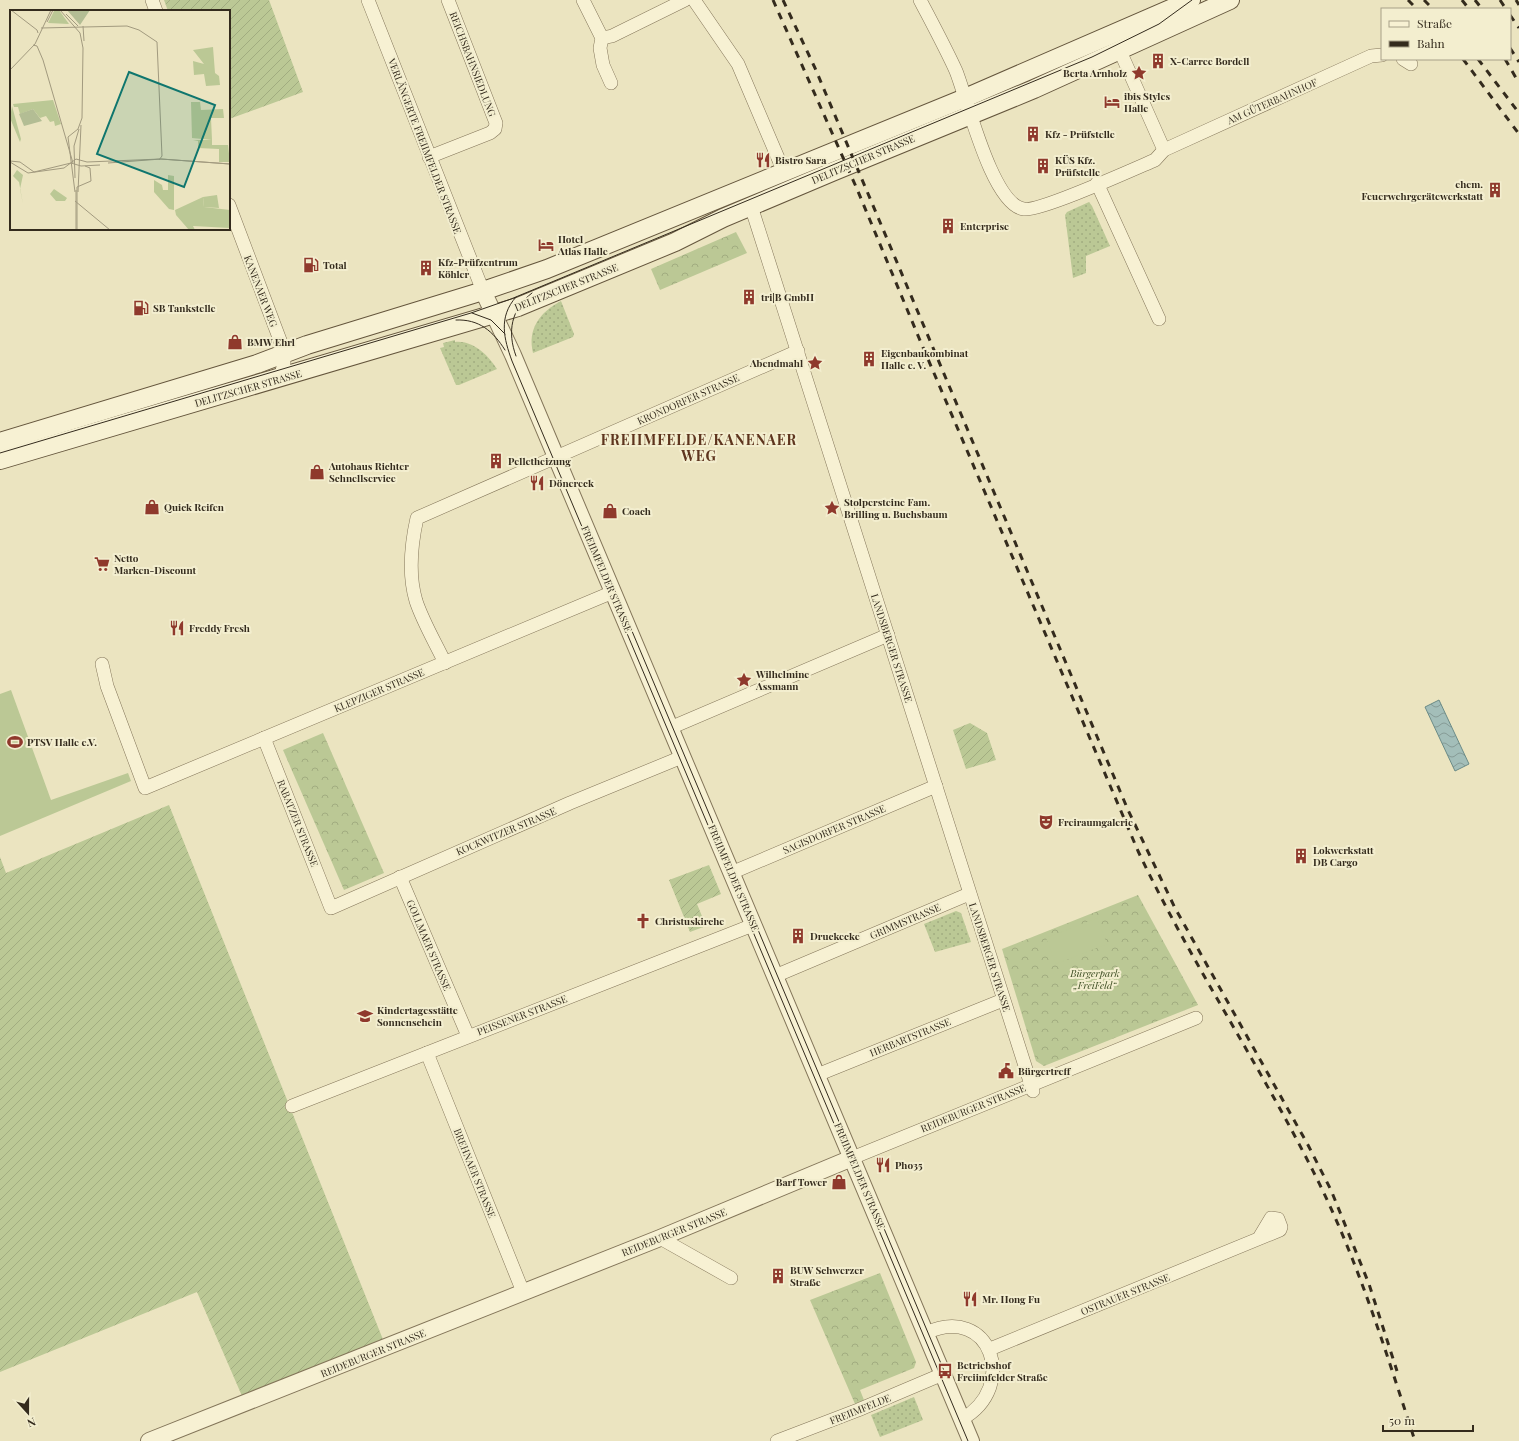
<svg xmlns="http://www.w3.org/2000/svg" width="1519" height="1441" font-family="'Playfair Display',serif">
  <defs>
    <pattern id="grass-dots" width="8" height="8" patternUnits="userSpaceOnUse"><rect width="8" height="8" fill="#bbc895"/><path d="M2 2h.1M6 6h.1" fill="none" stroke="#a1ac80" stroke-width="1.8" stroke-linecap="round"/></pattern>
    <pattern id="forest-crowns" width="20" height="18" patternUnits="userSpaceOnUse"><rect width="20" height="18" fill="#bbc895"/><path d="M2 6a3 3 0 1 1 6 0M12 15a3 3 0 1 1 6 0" fill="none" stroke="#a1ac80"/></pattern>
    <pattern id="garden-furrows" width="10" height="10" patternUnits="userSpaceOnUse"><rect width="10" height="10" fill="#bbc895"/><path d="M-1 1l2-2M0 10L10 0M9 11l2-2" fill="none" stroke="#a1ac80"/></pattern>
    <pattern id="water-waves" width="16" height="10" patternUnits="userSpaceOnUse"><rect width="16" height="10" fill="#a3beb9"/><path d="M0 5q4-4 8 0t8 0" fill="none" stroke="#869b96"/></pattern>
  </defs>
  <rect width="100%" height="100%" fill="#ebe4c0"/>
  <!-- grass -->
  <g fill="url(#grass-dots)">
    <polygon points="1089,202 1092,206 1110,246 1086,256 1086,273 1073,278 1065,215 1067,212"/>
    <path d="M 561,301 L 574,334 L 573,337 L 533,353 C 527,329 540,312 561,301 Z"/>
    <path d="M 455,340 L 455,342 C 471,340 487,353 497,369 L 459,385 L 456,385 L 440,348 L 444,347 L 443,343 Z"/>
    <polygon points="956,911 961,913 971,942 935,952 924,924"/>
    <polygon points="914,1397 923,1420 880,1437 871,1415"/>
  </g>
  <!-- forest -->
  <g fill="url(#forest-crowns)">
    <polygon points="736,232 747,253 660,290 651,269"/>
    <polygon points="323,733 384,873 344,890 283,750"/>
    <polygon points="1138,895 1198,1005 1044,1066 1036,1061 1002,949"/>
    <polygon points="880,1273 916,1362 914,1368 860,1390 864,1400 855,1404 810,1300"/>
  </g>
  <!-- garden -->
  <g fill="url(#garden-furrows)">
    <polygon points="164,0 269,0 303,92 229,119 229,11 168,11"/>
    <polygon points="970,723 987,733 996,760 966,769 953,730"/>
    <polygon points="169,805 386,1347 245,1403 197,1292 0,1372 0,857 6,873"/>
    <polygon points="709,865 721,894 697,904 706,926 690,932 669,880"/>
  </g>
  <!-- pitch -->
  <g fill="#bbc895">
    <polygon points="11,690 51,800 128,773 131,781 0,836 0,694"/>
    <polygon points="1097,918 1107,944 1056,964 1046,938"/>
  </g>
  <!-- water -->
  <polygon fill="url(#water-waves)" stroke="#6b8b87" points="1439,700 1469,764 1455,771 1425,707"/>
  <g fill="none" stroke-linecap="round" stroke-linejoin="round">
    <defs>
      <g id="minor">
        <polyline points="152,0 156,11"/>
        <polyline points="368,0 483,291"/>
        <polyline points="583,0 602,38 600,48 603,65 611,83"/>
        <polyline points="694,0 738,64 784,172"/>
        <path d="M 920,0 C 932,23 945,47 956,71 C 967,98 992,205 1024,209 C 1039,212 1134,169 1155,160 L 1164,150 L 1371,56 L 1382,55"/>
        <polyline points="602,38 612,36 685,0"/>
        <polyline points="1120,51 1164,150"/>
        <polyline points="1403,59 1411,64"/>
        <polyline points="429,157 490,133 495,129 496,123 448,0"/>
        <polyline points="1097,183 1159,319"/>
        <polyline points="229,205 283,348 284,363 280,379"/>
        <polyline points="751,206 1033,1091"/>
        <path d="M 445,663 C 435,642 423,622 416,601 C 408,574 411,545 417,518 L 798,351"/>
        <polyline points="102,664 107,686 145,788 613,592"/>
        <polyline points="670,728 888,635"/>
        <polyline points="264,738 331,908 570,803 682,757"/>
        <polyline points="731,873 936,786"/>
        <polyline points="400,877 468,1036"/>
        <polyline points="775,976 969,894"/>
        <polyline points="427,1053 523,1292"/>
        <polyline points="817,1075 1003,1000"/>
        <polyline points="292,1106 753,925"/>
        <polyline points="852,1158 1196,1018"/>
        <polyline points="660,1238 731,1278"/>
        <path d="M 926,1333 C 991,1303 1019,1387 962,1419"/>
        <polyline points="990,1349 1280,1230 1281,1227 1278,1219 1271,1218 1259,1238"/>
        <polyline points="777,1441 858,1410 943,1374"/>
      </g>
      <g id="tertiary">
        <polyline points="483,291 513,355 971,1441"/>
        <polyline points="149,1441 660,1238 852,1158"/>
      </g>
      <g id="secondary">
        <polyline points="0,442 257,364 307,345 483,291 547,269 965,98 1191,0"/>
        <polyline points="0,460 518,307 675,242 723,218 832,172 1034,89 1230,0"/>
      </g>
    </defs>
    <!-- minor casing -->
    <use href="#minor" stroke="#837559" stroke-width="14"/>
    <!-- tertiary casing -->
    <use href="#tertiary" stroke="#837559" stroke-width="18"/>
    <!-- secondary casing -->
    <use href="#secondary" stroke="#65563d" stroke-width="20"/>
    <!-- minor -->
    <use href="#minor" stroke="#f7f1d3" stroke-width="13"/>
    <!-- tertiary -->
    <use href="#tertiary" stroke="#f7f1d3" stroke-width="16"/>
    <!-- secondary -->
    <use href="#secondary" stroke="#f7f1d3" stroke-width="18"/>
    <!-- tram -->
    <g stroke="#342b1d" stroke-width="1">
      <path d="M 516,297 C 498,317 504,339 512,361 L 968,1441"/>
      <polyline points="472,313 491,320 505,334"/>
      <path d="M 456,320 C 479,319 493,331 505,350"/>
      <path d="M 516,356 C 507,332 511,309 532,293"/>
      <polyline points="0,453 471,313 511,299 1092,57 1159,24 1192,0"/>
      <polyline points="602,560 945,1373"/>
    </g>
    <!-- rail -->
    <g stroke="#342b1d" stroke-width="3" stroke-dasharray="7 7" stroke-linecap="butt">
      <path d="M 773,0 L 857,189 L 919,338 L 1138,851 C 1192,965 1264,1071 1320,1185 C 1360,1267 1387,1355 1415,1441"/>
      <polyline points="783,0 815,68 1128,810 1175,908 1308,1145 1331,1190 1369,1284 1397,1371"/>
      <polyline points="1408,0 1417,9"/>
      <polyline points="1424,0 1433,9"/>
      <polyline points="1462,0 1469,9"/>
      <polyline points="1475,0 1482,9"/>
      <polyline points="1500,0 1506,9"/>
      <polyline points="1516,0 1519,5"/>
      <polyline points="1510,15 1519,28"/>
      <polyline points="1510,48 1519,62"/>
      <polyline points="1463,59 1519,134"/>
      <polyline points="1478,59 1519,113"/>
      <polyline points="1505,59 1519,83"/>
    </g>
  </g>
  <!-- icons -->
  <defs>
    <symbol id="building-bare" viewBox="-9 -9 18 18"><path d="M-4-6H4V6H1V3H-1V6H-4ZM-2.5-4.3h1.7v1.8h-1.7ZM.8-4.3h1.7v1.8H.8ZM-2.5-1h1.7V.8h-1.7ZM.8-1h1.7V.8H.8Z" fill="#8f392c" stroke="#f3eecf" stroke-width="2.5" paint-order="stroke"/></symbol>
    <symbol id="sight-bare" viewBox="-9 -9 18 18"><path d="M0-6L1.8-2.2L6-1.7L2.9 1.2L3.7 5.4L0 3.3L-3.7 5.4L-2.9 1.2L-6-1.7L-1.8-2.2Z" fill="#8f392c" stroke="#f3eecf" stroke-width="2.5" paint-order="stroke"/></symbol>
    <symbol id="hotel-bare" viewBox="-9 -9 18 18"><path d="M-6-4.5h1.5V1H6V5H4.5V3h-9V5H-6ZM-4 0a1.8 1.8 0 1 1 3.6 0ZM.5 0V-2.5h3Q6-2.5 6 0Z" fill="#8f392c" stroke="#f3eecf" stroke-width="2.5" paint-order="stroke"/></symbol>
    <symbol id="restaurant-bare" viewBox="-9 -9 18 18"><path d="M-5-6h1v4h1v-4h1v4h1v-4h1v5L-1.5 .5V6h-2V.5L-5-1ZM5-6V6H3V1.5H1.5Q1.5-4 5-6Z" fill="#8f392c" stroke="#f3eecf" stroke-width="2.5" paint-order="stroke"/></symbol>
    <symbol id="fuel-bare" viewBox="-9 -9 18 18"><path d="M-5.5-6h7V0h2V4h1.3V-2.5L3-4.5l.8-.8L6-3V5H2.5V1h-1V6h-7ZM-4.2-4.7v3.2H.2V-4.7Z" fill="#8f392c" stroke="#f3eecf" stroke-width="2.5" paint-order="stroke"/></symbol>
    <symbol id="shop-bare" viewBox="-9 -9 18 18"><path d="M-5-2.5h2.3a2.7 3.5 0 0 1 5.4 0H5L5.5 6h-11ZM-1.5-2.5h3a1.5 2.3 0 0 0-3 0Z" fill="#8f392c" stroke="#f3eecf" stroke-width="2.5" paint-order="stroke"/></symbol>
    <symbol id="supermarket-bare" viewBox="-9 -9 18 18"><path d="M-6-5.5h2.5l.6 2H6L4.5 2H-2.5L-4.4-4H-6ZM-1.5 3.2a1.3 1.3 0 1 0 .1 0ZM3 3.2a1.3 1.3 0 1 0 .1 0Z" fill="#8f392c" stroke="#f3eecf" stroke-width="2.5" paint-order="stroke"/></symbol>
    <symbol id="stadium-bare" viewBox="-9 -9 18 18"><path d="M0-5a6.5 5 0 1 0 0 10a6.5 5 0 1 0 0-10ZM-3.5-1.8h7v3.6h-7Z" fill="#8f392c" stroke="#f3eecf" stroke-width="2.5" paint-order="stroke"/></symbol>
    <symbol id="theatre-bare" viewBox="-9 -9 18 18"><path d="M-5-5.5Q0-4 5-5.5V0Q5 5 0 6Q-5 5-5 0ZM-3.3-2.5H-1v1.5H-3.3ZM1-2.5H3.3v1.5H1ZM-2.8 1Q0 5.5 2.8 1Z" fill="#8f392c" stroke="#f3eecf" stroke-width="2.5" paint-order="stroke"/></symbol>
    <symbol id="church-bare" viewBox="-9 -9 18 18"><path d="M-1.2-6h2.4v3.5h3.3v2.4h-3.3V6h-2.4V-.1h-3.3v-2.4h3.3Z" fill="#8f392c" stroke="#f3eecf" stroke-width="2.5" paint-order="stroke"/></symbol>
    <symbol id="school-bare" viewBox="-9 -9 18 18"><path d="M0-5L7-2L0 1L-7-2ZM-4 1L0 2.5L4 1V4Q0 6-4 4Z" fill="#8f392c" stroke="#f3eecf" stroke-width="2.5" paint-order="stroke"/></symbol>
    <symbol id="civic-bare" viewBox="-9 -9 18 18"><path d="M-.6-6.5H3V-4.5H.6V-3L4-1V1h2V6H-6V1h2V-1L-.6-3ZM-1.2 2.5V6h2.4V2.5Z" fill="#8f392c" stroke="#f3eecf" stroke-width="2.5" paint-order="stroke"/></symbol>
    <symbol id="bus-bare" viewBox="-9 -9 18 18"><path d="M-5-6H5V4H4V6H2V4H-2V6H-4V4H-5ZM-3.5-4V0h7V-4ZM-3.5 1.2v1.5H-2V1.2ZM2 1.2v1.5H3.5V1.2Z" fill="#8f392c" stroke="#f3eecf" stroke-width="2.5" paint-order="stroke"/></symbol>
  </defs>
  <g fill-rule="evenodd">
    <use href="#building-bare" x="1147" y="50" width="22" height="22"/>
    <use href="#sight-bare" x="1128" y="62" width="22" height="22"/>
    <use href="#hotel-bare" x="1101" y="91" width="22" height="22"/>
    <use href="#building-bare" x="1022" y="123" width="22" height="22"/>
    <use href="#restaurant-bare" x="752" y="149" width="22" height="22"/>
    <use href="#building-bare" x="1032" y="155" width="22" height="22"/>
    <use href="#building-bare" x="1484" y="179" width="22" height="22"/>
    <use href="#building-bare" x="937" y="215" width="22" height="22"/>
    <use href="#hotel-bare" x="535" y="234" width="22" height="22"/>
    <use href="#fuel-bare" x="300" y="254" width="22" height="22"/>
    <use href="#building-bare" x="415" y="257" width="22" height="22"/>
    <use href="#building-bare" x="738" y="286" width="22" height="22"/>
    <use href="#fuel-bare" x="130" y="297" width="22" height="22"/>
    <use href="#shop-bare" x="224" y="331" width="22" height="22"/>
    <use href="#building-bare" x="858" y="348" width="22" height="22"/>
    <use href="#sight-bare" x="804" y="352" width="22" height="22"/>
    <use href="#building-bare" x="485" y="450" width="22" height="22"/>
    <use href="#shop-bare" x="306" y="461" width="22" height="22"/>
    <use href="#restaurant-bare" x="526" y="472" width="22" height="22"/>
    <use href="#shop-bare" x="141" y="496" width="22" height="22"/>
    <use href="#sight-bare" x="821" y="497" width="22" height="22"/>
    <use href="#shop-bare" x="599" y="500" width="22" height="22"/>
    <use href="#supermarket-bare" x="91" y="553" width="22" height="22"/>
    <use href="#restaurant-bare" x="166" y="617" width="22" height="22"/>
    <use href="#sight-bare" x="733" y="669" width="22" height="22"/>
    <use href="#stadium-bare" x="4" y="731" width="22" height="22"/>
    <use href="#theatre-bare" x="1035" y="811" width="22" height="22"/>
    <use href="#building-bare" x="1290" y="845" width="22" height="22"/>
    <use href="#church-bare" x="632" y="910" width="22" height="22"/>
    <use href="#building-bare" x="787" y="925" width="22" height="22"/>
    <use href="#school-bare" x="354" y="1005" width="22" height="22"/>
    <use href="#civic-bare" x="995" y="1060" width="22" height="22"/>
    <use href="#restaurant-bare" x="872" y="1154" width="22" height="22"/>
    <use href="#shop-bare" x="828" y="1171" width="22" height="22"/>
    <use href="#building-bare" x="767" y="1265" width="22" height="22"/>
    <use href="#restaurant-bare" x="959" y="1288" width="22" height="22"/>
    <use href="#bus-bare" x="934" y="1360" width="22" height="22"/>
  </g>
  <g text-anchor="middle" stroke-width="4" stroke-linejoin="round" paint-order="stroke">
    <!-- poi labels -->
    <g font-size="10" font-weight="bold" fill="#342b1d" stroke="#f3eecf" text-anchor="start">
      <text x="1170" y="65">X-Carree Bordell</text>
      <text x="1127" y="77" text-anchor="end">Berta Arnholz</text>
      <text x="1124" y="100">ibis Styles<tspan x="1124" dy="12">Halle</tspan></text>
      <text x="1045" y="138">Kfz - Prüfstelle</text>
      <text x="775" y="164">Bistro Sara</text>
      <text x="1055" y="164">KÜS Kfz.<tspan x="1055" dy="12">Prüfstelle</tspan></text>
      <text x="1483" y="188" text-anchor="end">ehem.<tspan x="1483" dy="12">Feuerwehrgerätewerkstatt</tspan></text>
      <text x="960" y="230">Enterprise</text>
      <text x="558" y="243">Hotel<tspan x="558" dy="12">Atlas Halle</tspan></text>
      <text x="438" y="266">Kfz-Prüfzentrum<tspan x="438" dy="12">Köhler</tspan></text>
      <text x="323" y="269">Total</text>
      <text x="761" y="301">tri|B GmbH</text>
      <text x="153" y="312">SB Tankstelle</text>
      <text x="247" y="346">BMW Ehrl</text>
      <text x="881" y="357">Eigenbaukombinat<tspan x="881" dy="12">Halle e. V.</tspan></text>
      <text x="803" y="367" text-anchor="end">Abendmahl</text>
      <text x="508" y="465">Pelletheizung</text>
      <text x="329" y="470">Autohaus Richter<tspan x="329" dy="12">Schnellservice</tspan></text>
      <text x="549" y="487">Dönereck</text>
      <text x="844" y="506">Stolpersteine Fam.<tspan x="844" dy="12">Brilling u. Buchsbaum</tspan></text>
      <text x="164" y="511">Quick Reifen</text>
      <text x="622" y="515">Coach</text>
      <text x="114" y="562">Netto<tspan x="114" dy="12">Marken-Discount</tspan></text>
      <text x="189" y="632">Freddy Fresh</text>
      <text x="756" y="678">Wilhelmine<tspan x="756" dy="12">Assmann</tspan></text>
      <text x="27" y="746">PTSV Halle e.V.</text>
      <text x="1058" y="826">Freiraumgalerie</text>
      <text x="1313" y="854">Lokwerkstatt<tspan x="1313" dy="12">DB Cargo</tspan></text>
      <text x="655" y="925">Christuskirche</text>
      <text x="810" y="940">Druckecke</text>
      <text x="377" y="1014">Kindertagesstätte<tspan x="377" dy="12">Sonnenschein</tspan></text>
      <text x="1018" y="1075">Bürgertreff</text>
      <text x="895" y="1169">Pho35</text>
      <text x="827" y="1186" text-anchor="end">Barf Tower</text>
      <text x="790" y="1274">BUW Schwerzer<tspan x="790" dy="12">Straße</tspan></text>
      <text x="982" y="1303">Mr. Hong Fu</text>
      <text x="957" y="1369">Betriebshof<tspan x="957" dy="12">Freiimfelder Straße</tspan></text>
    </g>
    <!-- street labels -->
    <g font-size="10" fill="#342b1d" stroke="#f3eecf">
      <text transform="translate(473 64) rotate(69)" y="4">REICHSBAHNSIEDLUNG</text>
      <text transform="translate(1272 101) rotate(-24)" y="4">AM GÜTERBAHNHOF</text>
      <text transform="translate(425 146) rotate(69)" y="4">VERLÄNGERTE FREIIMFELDER STRASSE</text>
      <text transform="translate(863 159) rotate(-23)" y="4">DELITZSCHER STRASSE</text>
      <text transform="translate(566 287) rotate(-22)" y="4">DELITZSCHER STRASSE</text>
      <text transform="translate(261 291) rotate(69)" y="4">KANENAER WEG</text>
      <text transform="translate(248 388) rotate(-16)" y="4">DELITZSCHER STRASSE</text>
      <text transform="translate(688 399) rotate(-24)" y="4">KRONDORFER STRASSE</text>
      <text transform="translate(607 579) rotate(67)" y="4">FREIIMFELDER STRASSE</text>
      <text transform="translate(892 648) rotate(72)" y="4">LANDSBERGER STRASSE</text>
      <text transform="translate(379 690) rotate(-23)" y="4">KLEPZIGER STRASSE</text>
      <text transform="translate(298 823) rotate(68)" y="4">RABATZER STRASSE</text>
      <text transform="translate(834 829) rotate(-23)" y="4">SAGISDORFER STRASSE</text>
      <text transform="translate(506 831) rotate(-23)" y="4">KOCKWITZER STRASSE</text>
      <text transform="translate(734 878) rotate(67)" y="4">FREIIMFELDER STRASSE</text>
      <text transform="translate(905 921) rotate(-23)" y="4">GRIMMSTRASSE</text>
      <text transform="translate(429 945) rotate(67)" y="4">GOLLMAER STRASSE</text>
      <text transform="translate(990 957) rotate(72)" y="4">LANDSBERGER STRASSE</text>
      <text transform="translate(522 1015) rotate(-21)" y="4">PEISSENER STRASSE</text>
      <text transform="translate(910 1037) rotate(-22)" y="4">HERBARTSTRASSE</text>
      <text transform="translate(973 1108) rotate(-22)" y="4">REIDEBURGER STRASSE</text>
      <text transform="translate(475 1173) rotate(68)" y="4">BREHNAER STRASSE</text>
      <text transform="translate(860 1176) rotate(67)" y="4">FREIIMFELDER STRASSE</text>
      <text transform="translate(674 1232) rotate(-22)" y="4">REIDEBURGER STRASSE</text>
      <text transform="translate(1125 1294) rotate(-22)" y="4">OSTRAUER STRASSE</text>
      <text transform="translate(373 1353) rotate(-22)" y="4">REIDEBURGER STRASSE</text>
      <text transform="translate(860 1409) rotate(-22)" y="4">FREIIMFELDE</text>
    </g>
    <!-- park labels -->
    <g font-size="10" font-style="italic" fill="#3e4f24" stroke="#f3eecf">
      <text x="1095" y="977">Bürgerpark<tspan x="1095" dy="12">„FreiFeld“</tspan></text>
    </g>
    <!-- district labels -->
    <g font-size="14" font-weight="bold" letter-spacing="1" fill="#5e351e" stroke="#f3eecf">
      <text x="699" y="445">FREIIMFELDE/KANENAER<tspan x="699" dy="16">WEG</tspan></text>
    </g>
  </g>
  <!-- overview -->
  <g transform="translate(10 10)">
    <rect width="220" height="220" fill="#ebe4c0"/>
    <path d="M 49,0 L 59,14 L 38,13 L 44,1 ZM 7,160 L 13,165 L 10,179 L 13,194 L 9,196 L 13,194 L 9,172 L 3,166 ZM 44,179 L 57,188 L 55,191 L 46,191 L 40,184 ZM 207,185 L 209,198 L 194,197 L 193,187 Z" fill="#bbc895"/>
    <path d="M 43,90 L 51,114 L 45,116 L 44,111 L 40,112 L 36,106 L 30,108 L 23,99 L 10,104 L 8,97 L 4,97 L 3,94 ZM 2,96 L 11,129 L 10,132 L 0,108 Z" fill="#bbc895"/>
    <path d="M 57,0 L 80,0 L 70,15 ZM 23,99 L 32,111 L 14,116 L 9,104 Z" fill="#b3bd94"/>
    <path d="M 203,37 L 205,63 L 209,66 L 210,75 L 196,76 L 194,64 L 184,65 L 183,51 L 194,54 L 183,40 ZM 181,92 L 190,92 L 191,100 L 213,99 L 214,108 L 201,108 L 202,130 L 182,128 ZM 158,165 L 164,166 L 164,200 L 159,199 L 144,182 L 144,170 L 152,175 L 153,180 L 158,180 ZM 193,187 L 194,197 L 220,200 L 220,218 L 183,216 L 185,220 L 179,220 L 166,205 L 165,200 Z" fill="#bbc895"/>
    <path d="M 183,130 L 202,130 L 202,135 L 218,135 L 220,152 L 209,152 L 209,139 L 188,138 L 188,131 Z" fill="#bbc895"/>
    <path fill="none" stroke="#a29a7f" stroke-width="1" d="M 1,0 L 27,20 L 28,23M 50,0 L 70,23 L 73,38 L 72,108 L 68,119 L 58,127 L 65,182M 56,4 L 68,16M 37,12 L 43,0M 73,16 L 74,31M 31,18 L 117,16 L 129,20 L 147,32 L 152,146 L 149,150M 23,35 L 27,36 L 33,50 L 63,153M 0,60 L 25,34 L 41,0M 0,151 L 10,152 L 24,162 L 61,153 L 71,156 L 90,155M 0,152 L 18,163 L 54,158 L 66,149 L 77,152 L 151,149 L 220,154M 98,153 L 151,149 L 220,154M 65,168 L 64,136 L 69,119M 66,180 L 66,220M 68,182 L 71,115M 65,191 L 100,220M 67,220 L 67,177 L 81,171 L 80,158 L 75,156"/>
    <path fill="#0f766e" fill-opacity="0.15" stroke="#0f766e" stroke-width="2" d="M 119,62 L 205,95 L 174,177 L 87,144 Z"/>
    <rect width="220" height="220" fill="none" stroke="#342b1d" stroke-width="2"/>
  </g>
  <!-- legend -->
  <rect x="1381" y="8" width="130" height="52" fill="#f3eecf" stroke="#a7a088"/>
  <rect x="1389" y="21" width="20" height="6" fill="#f7f1d3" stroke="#a7a088"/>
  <text x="1417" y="28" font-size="12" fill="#342b1d">Straße</text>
  <rect x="1389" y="41" width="20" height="6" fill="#342b1d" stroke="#a7a088"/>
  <text x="1417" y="48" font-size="12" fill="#342b1d">Bahn</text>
  <!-- north arrow -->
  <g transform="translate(28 1413) rotate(159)" stroke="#f3eecf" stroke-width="3" paint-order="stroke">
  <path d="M0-3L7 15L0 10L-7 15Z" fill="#342b1d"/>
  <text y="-6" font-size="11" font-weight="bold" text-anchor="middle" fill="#342b1d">N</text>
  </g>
  <!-- scale -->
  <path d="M1383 1425v6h90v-6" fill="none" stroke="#342b1d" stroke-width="2"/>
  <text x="1389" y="1425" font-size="12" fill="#342b1d" stroke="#f3eecf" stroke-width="3" paint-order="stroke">50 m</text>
</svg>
